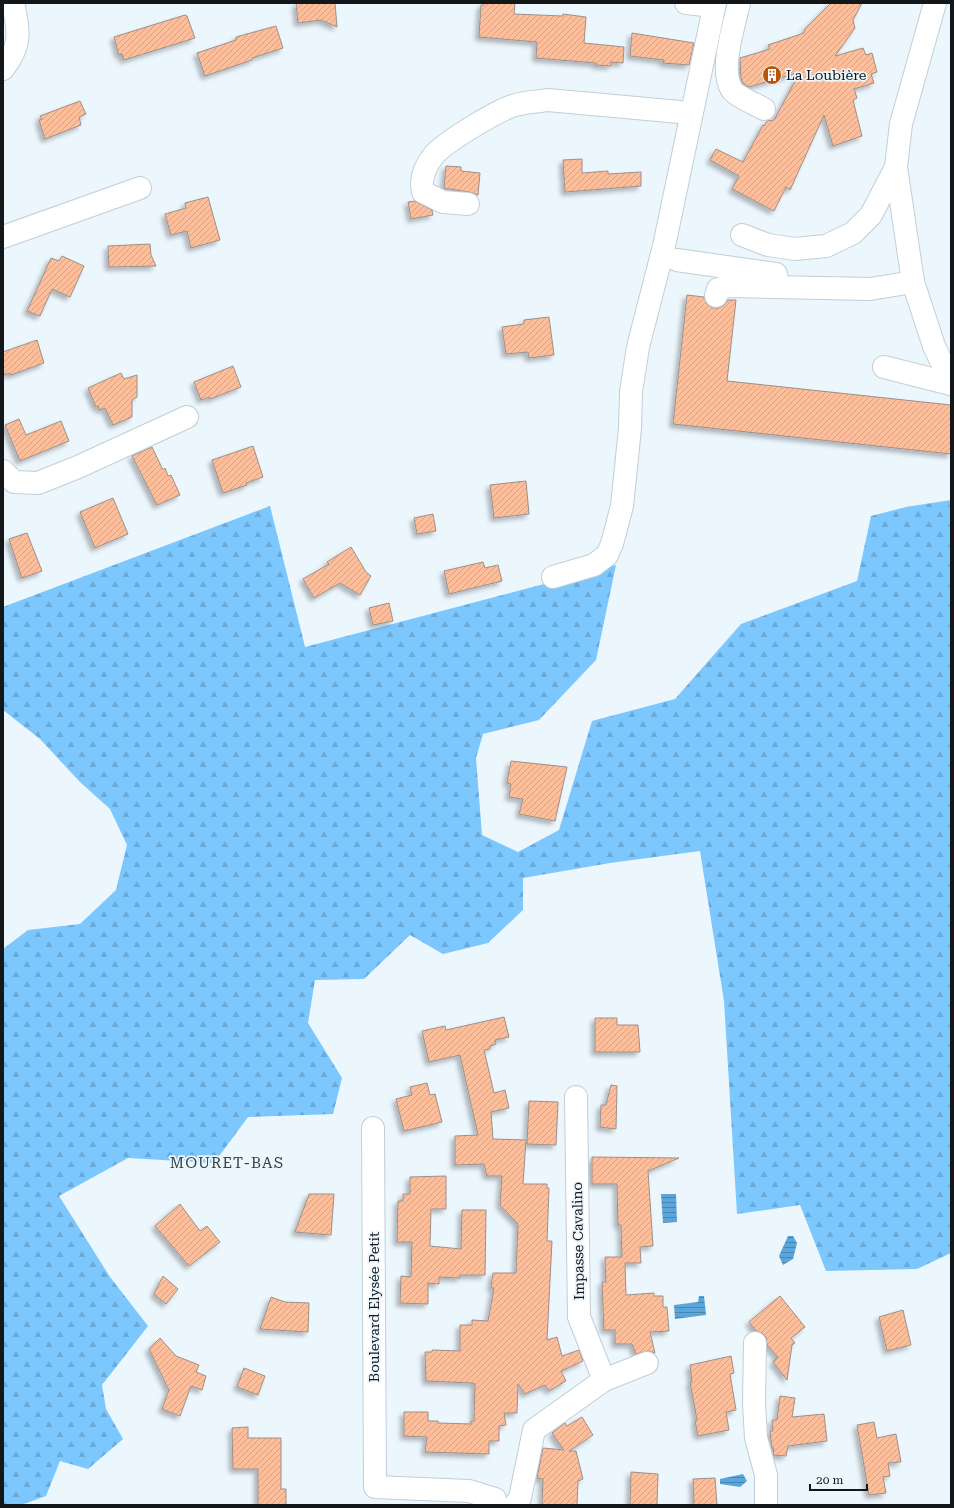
<svg xmlns="http://www.w3.org/2000/svg" width="954" height="1508" font-family="'Roboto Serif',serif">
  <defs>
    <pattern id="forest-firs" width="22" height="20" patternUnits="userSpaceOnUse"><rect width="22" height="20" fill="#7bc7fe"/><path d="M5 1l3.5 6h-7zM16 11l3.5 6h-7z" fill="#69aad9"/></pattern>
    <pattern id="water-rules" width="6" height="5" patternUnits="userSpaceOnUse"><rect width="6" height="5" fill="#5aa6db"/><path d="M0 2.5h6" fill="none" stroke="#4986b1"/></pattern>
    <pattern id="building-hatch" width="6" height="6" patternUnits="userSpaceOnUse"><rect width="6" height="6" fill="#fdbe9b"/><path d="M-1 1l2-2M0 6l6-6M5 7l2-2" fill="none" stroke="#d8a385"/></pattern>
    <filter id="shadow"><feDropShadow dx="-3.5" dy="3.5" stdDeviation="2" flood-color="#0004"/></filter>
  </defs>
  <rect width="100%" height="100%" fill="#ecf6fd"/>
  <!-- forest -->
  <polygon fill="url(#forest-firs)" points="951,500 951,1253 917,1269 826,1271 800,1205 737,1214 724,1001 700,851 610,863 523,878 523,910 488,943 443,954 410,935 364,979 315,980 308,1023 342,1078 333,1114 248,1117 214,1163 128,1158 59,1196 110,1277 148,1326 102,1385 106,1409 123,1439 88,1469 60,1461 46,1496 21,1505 3,1505 3,949 28,930 80,924 116,890 127,845 110,809 80,782 40,739 3,710 3,607 270,506 305,647 616,565 596,660 539,720 483,734 476,758 482,835 518,852 559,830 592,721 675,699 741,624 857,581 871,516 906,507"/>
  <!-- water -->
  <g fill="url(#water-rules)">
    <polygon points="661,1194 676,1194 677,1222 663,1223"/>
    <polygon points="788,1236 793,1236 797,1243 793,1259 783,1265 779,1256"/>
    <polygon points="699,1296 704,1296 706,1315 675,1319 674,1305 698,1302"/>
    <polygon points="743,1474 747,1481 740,1487 720,1484 720,1479"/>
  </g>
  <!-- building -->
  <g fill="url(#building-hatch)" stroke="#9d908a" filter="url(#shadow)">
    <polygon points="296,3 335,3 337,27 321,20 298,23"/>
    <polygon points="484,3 515,3 514,14 563,16 563,14 586,17 584,43 624,47 623,63 611,62 611,66 596,65 596,63 536,58 537,42 479,37 481,5 484,5"/>
    <polygon points="831,3 862,3 853,20 855,28 835,56 863,48 866,55 872,53 877,72 871,74 874,83 854,89 857,98 853,100 862,136 833,146 824,115 790,190 786,187 774,211 732,189 739,176 710,160 716,149 743,162 763,125 764,126 767,121 774,120 800,72 749,87 743,83 741,78 740,58 770,49 768,45 804,33 805,29"/>
    <polygon points="185,15 187,16 195,38 124,60 122,54 119,55 114,37"/>
    <polygon points="276,26 283,48 252,58 252,60 205,76 197,53 236,40 236,37"/>
    <polygon points="632,33 694,43 689,65 663,63 664,60 630,56"/>
    <polygon points="80,101 86,114 79,117 81,125 45,139 39,120 42,119 40,116"/>
    <polygon points="582,159 582,173 608,171 608,174 641,172 641,186 565,192 563,160"/>
    <polygon points="446,166 461,167 461,171 480,173 478,195 469,192 444,188"/>
    <polygon points="208,197 220,240 191,248 187,231 171,235 165,214 186,208 185,203"/>
    <polygon points="415,201 432,210 433,215 411,219 408,202"/>
    <polygon points="150,244 151,255 156,266 109,267 108,246"/>
    <polygon points="62,256 84,266 70,297 52,289 40,316 27,311 51,258 59,261"/>
    <polygon points="687,295 704,297 707,304 713,308 719,308 724,305 728,300 736,300 727,381 951,405 951,454 673,424"/>
    <polygon points="549,317 554,355 529,358 528,352 506,354 502,327 524,324 524,320"/>
    <polygon points="37,340 44,363 11,375 10,373 3,375 3,352"/>
    <polygon points="233,366 241,387 210,399 209,397 201,400 194,382"/>
    <polygon points="121,373 124,379 137,375 137,397 132,400 132,417 113,425 105,408 100,410 98,406 96,407 88,388"/>
    <polygon points="19,419 26,435 61,421 69,441 20,461 5,425"/>
    <polygon points="253,446 263,477 246,483 247,485 223,493 212,460"/>
    <polygon points="152,447 163,470 165,468 168,476 171,475 180,495 157,505 132,456"/>
    <polygon points="526,481 529,514 494,518 490,485"/>
    <polygon points="113,498 128,534 95,548 80,512"/>
    <polygon points="433,514 436,531 417,534 414,518"/>
    <polygon points="27,533 42,571 22,578 9,539"/>
    <polygon points="351,547 366,572 371,576 360,595 340,583 314,598 303,579 329,564 327,562"/>
    <polygon points="483,562 485,568 498,565 502,581 449,594 444,571"/>
    <polygon points="389,603 393,621 373,625 369,608"/>
    <polygon points="511,761 567,767 555,821 519,814 523,799 509,797 511,784 507,783"/>
    <polygon points="504,1017 509,1037 495,1040 496,1044 490,1046 490,1049 484,1050 494,1093 505,1090 509,1108 491,1112 493,1139 526,1140 523,1184 547,1184 547,1188 549,1188 547,1241 552,1241 547,1340 557,1337 562,1356 579,1350 583,1361 561,1371 566,1381 549,1391 545,1385 525,1394 518,1384 517,1413 504,1413 506,1425 499,1426 499,1441 489,1441 489,1454 425,1452 427,1437 404,1436 404,1412 428,1412 428,1421 438,1421 438,1423 471,1424 471,1421 474,1421 475,1384 472,1383 426,1381 425,1352 432,1352 432,1350 460,1351 460,1325 472,1325 472,1320 488,1321 494,1288 491,1288 493,1273 516,1273 518,1224 500,1205 502,1176 487,1176 484,1164 455,1165 455,1136 478,1135 460,1055 429,1062 422,1031 445,1026 446,1030"/>
    <polygon points="595,1018 617,1018 617,1025 638,1025 640,1052 595,1052"/>
    <polygon points="427,1083 430,1095 435,1094 442,1122 404,1131 396,1099 412,1095 410,1087"/>
    <polygon points="611,1085 617,1086 616,1129 600,1127 601,1105 606,1105"/>
    <polygon points="529,1101 558,1102 556,1145 527,1144"/>
    <polygon points="592,1157 679,1158 648,1171 653,1246 640,1247 641,1263 625,1263 626,1295 654,1293 654,1296 663,1296 663,1307 667,1307 669,1331 650,1332 655,1353 648,1351 636,1354 632,1344 615,1344 615,1330 604,1330 602,1282 606,1282 605,1257 622,1257 621,1225 618,1225 617,1184 592,1184"/>
    <polygon points="446,1176 446,1209 431,1209 430,1246 461,1249 462,1210 486,1210 485,1275 460,1275 460,1278 439,1277 439,1284 428,1283 428,1304 400,1303 401,1276 411,1277 412,1242 397,1242 398,1201 403,1201 403,1194 410,1194 410,1177"/>
    <polygon points="309,1194 334,1194 331,1235 295,1232"/>
    <polygon points="180,1204 200,1231 207,1226 220,1242 189,1266 155,1226"/>
    <polygon points="163,1276 178,1289 166,1304 154,1294"/>
    <polygon points="780,1296 805,1327 791,1338 795,1343 792,1345 787,1380 773,1362 778,1357 767,1345 766,1337 762,1333 756,1331 749,1322"/>
    <polygon points="271,1297 285,1302 309,1303 308,1332 260,1329"/>
    <polygon points="903,1310 911,1345 887,1351 879,1317"/>
    <polygon points="160,1338 176,1356 199,1365 196,1372 206,1376 202,1390 191,1386 180,1416 162,1409 169,1390 149,1349"/>
    <polygon points="731,1356 734,1373 730,1374 736,1410 726,1412 729,1430 698,1436 695,1421 697,1420 690,1382 692,1382 690,1365"/>
    <polygon points="244,1368 265,1376 258,1395 237,1387"/>
    <polygon points="780,1396 795,1398 792,1417 824,1414 827,1441 788,1446 786,1456 773,1455 774,1448 772,1448 770,1431 773,1431 772,1420 777,1420"/>
    <polygon points="582,1417 593,1435 569,1451 576,1451 583,1479 578,1481 577,1505 542,1505 543,1479 537,1478 543,1448 564,1450 552,1433 565,1423 567,1426"/>
    <polygon points="874,1422 877,1438 896,1434 901,1462 888,1463 890,1476 883,1477 886,1493 869,1495 857,1425"/>
    <polygon points="248,1427 248,1438 281,1438 281,1489 286,1489 286,1505 258,1505 258,1469 233,1469 232,1428"/>
    <polygon points="631,1472 658,1474 657,1505 630,1505"/>
    <polygon points="715,1478 717,1505 694,1505 693,1479"/>
  </g>
  <g fill="none" stroke-linecap="round" stroke-linejoin="round">
    <defs>
      <g id="minor">
        <polyline points="686,3 714,6"/>
        <path d="M 739,3 C 734,26 719,70 732,90 C 736,96 757,105 764,109"/>
        <polyline points="935,3 901,124 896,167 913,282 934,346 941,361 951,369"/>
        <path d="M 3,69 C 22,45 19,31 13,3"/>
        <path d="M 468,204 L 443,202 L 423,192 C 420,179 425,166 434,155 C 445,142 495,112 512,106 C 524,102 536,102 548,100 L 691,113"/>
        <polyline points="742,235 768,245 795,249 826,246 853,233 871,215 896,167"/>
        <polyline points="3,237 140,188"/>
        <polyline points="677,260 776,274 778,287"/>
        <polyline points="716,296 718,289 729,286 870,289 913,282"/>
        <polyline points="884,367 951,384"/>
        <polyline points="3,471 14,482 38,483 78,467 187,417"/>
        <polyline points="553,577 594,565 607,555 612,544 622,506 630,428 631,392 638,347 664,246 715,3"/>
        <polyline points="373,1128 375,1487 469,1491 495,1499 496,1505"/>
        <polyline points="755,1343 754,1403 756,1438 766,1475 766,1505"/>
        <polyline points="604,1380 647,1363"/>
        <polyline points="515,1505 520,1498 534,1430 604,1380 579,1317 576,1097"/>
      </g>
    </defs>
    <!-- minor casing -->
    <use href="#minor" stroke="#c2ced7" stroke-width="24"/>
    <!-- minor -->
    <use href="#minor" stroke="#fff" stroke-width="22"/>
  </g>
  <!-- icons -->
  <defs>
    <symbol id="building-disc" viewBox="-11 -11 22 22"><circle r="9.5" fill="#b5560a" stroke="#ecf6fd"/><path d="M-4-6H4V6H1V3H-1V6H-4ZM-2.5-4.3h1.7v1.8h-1.7ZM.8-4.3h1.7v1.8H.8ZM-2.5-1h1.7V.8h-1.7ZM.8-1h1.7V.8H.8Z" fill="#fff"/></symbol>
  </defs>
  <g fill-rule="evenodd">
    <use href="#building-disc" x="761" y="64" width="22" height="22"/>
  </g>
  <g text-anchor="middle" stroke-width="3.5" stroke-linejoin="round" paint-order="stroke">
    <!-- poi labels -->
    <g font-size="14" fill="#13171a" stroke="#ecf6fd" text-anchor="start">
      <text x="786" y="80">La Loubière</text>
    </g>
    <!-- street labels -->
    <g font-size="14" fill="#13171a" stroke="#ecf6fd">
      <text transform="translate(578 1241) rotate(-91)" y="5">Impasse Cavalino</text>
      <text transform="translate(374 1307) rotate(-90)" y="5">Boulevard Elysée Petit</text>
    </g>
    <!-- neighbourhood labels -->
    <g font-size="15" letter-spacing="1" fill="#364047" stroke="#ecf6fd">
      <text x="227" y="1168">MOURET-BAS</text>
    </g>
  </g>
  <!-- border -->
  <rect width="954" height="1508" fill="none" stroke="#13171a" stroke-width="8"/>
  <!-- scale -->
  <path d="M810 1484v6h57v-6" fill="none" stroke="#13171a" stroke-width="2"/>
  <text x="816" y="1484" font-size="12" fill="#13171a" stroke="#ecf6fd" stroke-width="3" paint-order="stroke">20 m</text>
</svg>
